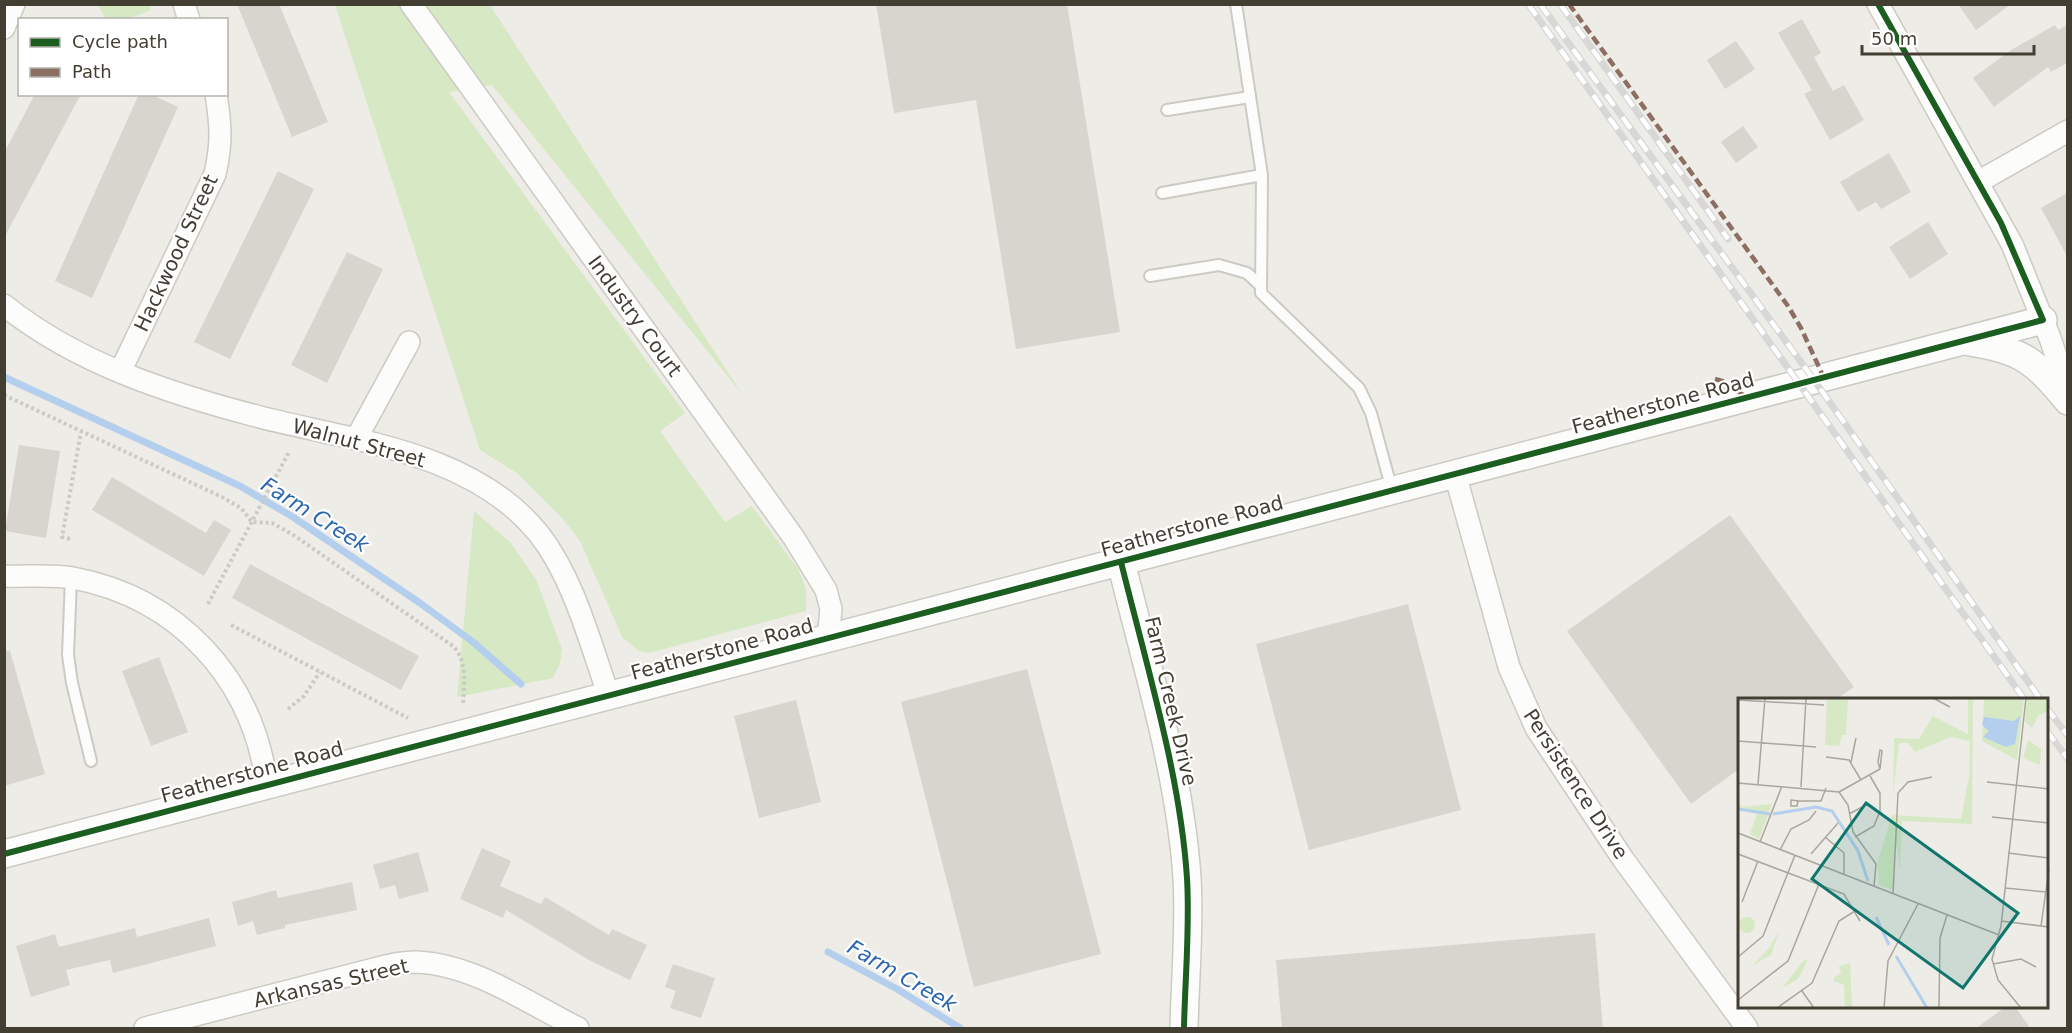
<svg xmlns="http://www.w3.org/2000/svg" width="2072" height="1033" font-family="'DejaVu Sans',sans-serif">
  <rect width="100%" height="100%" fill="#eeece6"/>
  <!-- green -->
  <g fill="#d6e9c4">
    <polygon points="98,5 149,5 151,10 128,19 106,19"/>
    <polygon points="335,5 490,5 742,394 492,85 449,92 685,413 660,431 725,522 752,506 798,569 806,588 806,611 649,653 639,651 622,637 580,541 562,518 517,473 480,450"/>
    <polygon points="474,511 510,542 536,579 562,649 560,664 553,678 457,697"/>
  </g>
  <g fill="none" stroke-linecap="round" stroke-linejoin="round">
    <!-- stream -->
    <g stroke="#b4cfee" stroke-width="7">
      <polyline points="4,377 240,486 293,517 420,603 473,642 521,684"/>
      <polyline points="828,952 897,989 960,1028"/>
    </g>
  </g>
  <!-- building -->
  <g fill="#d7d5ce">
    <polygon points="237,4 279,4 328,122 292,137"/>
    <polygon points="876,4 1067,4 1120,332 1016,349 976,100 894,113"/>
    <polygon points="1958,4 2011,4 1976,30"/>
    <polygon points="1802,19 1821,53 1814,57 1833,91 1844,85 1864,120 1830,140 1804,94 1812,90 1778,33"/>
    <polygon points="2055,25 2058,30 2067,25 2067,63 2051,72 2048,67 1994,107 1973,78 2011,50"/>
    <polygon points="1736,41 1755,69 1725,89 1707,60"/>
    <polygon points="35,94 81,94 4,238 4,153"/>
    <polygon points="139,94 150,94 178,107 92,298 55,281"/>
    <polygon points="1743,126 1758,147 1736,163 1721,142"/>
    <polygon points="1889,153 1911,192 1881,209 1876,202 1858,212 1840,182"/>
    <polygon points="278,171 314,189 230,359 194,342"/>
    <polygon points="2067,193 2067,256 2041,208"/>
    <polygon points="1928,222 1948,254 1910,279 1889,247"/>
    <polygon points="347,252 383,269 327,383 291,365"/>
    <polygon points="19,445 60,451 46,538 5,531"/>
    <polygon points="112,477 206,533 214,520 231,530 204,576 92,510"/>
    <polygon points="1730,515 1854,687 1835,700 1739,700 1739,769 1691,804 1567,631"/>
    <polygon points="250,564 419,656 401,690 232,598"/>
    <polygon points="1408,604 1461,810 1309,850 1256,644"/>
    <polygon points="4,651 10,651 45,774 4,786"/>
    <polygon points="159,657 188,732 151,746 122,671"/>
    <polygon points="1027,669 1101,954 974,987 901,702"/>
    <polygon points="796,700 821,802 759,818 734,716"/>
    <polygon points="482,848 511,861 500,886 541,904 545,897 609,935 612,929 647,945 630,980 589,960 506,910 503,918 460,899"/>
    <polygon points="418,852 429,891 399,899 395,885 380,889 373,865"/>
    <polygon points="352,882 357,910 285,925 285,928 257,935 253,921 238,926 232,902 276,890 278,898"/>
    <polygon points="209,918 216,946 113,973 110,960 66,970 70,985 31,997 16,946 55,934 59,947 135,928 137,937"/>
    <polygon points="1595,933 1603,1029 1282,1029 1276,960"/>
    <polygon points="673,964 715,978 701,1018 670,1008 676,991 665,987"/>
    <polygon points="2004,1008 2016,1008 2031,1029 1975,1029"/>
  </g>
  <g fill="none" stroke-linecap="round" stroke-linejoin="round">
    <defs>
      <g id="service">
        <polyline points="1236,4 1262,175 1261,293 1359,388 1371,413 1392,490"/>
        <polyline points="1167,110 1250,97"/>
        <polyline points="1162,193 1262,175"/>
        <polyline points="1150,276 1219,265 1247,273 1261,286"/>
        <polyline points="71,578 68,655 72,683 91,761"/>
      </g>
      <g id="minor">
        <polyline points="184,4 189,20"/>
        <polyline points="411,4 794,538 826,590 831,609 828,639"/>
        <polyline points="1878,4 2012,244 2050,338 2068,392"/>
        <polyline points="4,28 14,4"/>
        <polyline points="1978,182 2068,131"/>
        <path d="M 4,305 C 76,363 168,393 256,416 C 352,441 472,451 539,534 C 574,579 590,643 609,696"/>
        <path d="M 120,372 L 215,174 C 222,143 221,126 216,94"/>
        <polyline points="356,439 409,342"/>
        <polyline points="1455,474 1509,667 1536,728 1623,859 1747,1028"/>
        <path d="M 4,576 C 27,577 51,574 73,578 C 179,598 253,679 267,785"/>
        <path d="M 145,1028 L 374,969 C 388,965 402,962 416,962 C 473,964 528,1003 578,1028"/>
      </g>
      <g id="tertiary">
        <path d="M 1970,342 C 2022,350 2035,361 2068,401"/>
        <path d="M 1121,562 C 1146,664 1180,773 1187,878 C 1190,928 1185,978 1184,1028"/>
        <polyline points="4,854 2043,320"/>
      </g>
    </defs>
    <!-- service casing -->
    <use href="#service" stroke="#cccac3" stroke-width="14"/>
    <!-- minor casing -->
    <use href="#minor" stroke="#cccac3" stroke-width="24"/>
    <!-- tertiary casing -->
    <use href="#tertiary" stroke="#cccac3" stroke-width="30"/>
    <!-- path -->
    <g stroke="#cccac5" stroke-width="4" stroke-dasharray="3 3" stroke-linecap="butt">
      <path d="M 4,395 L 222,497 L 241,508 L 252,522 L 272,523 L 292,534 L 453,646 C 468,662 464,684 463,704"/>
      <polyline points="70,539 62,537 81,432"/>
      <polyline points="208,604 289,452"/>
      <polyline points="231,625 408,718"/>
      <polyline points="288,709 304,696 320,672"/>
    </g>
    <!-- service -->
    <use href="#service" stroke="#fcfcfb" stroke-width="10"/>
    <!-- minor -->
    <use href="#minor" stroke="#fcfcfb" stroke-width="21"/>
    <!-- tertiary -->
    <use href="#tertiary" stroke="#fcfcfb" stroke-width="27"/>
    <defs>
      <g id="rail">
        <polyline points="1528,4 2025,700"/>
        <polyline points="1540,4 1814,380 2041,700"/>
        <polyline points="1560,4 1728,239"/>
        <polyline points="2046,707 2068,736"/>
        <polyline points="2046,730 2068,759"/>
      </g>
    </defs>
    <!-- rail casing -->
    <use href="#rail" stroke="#d7d7d6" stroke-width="7"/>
    <!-- rail -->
    <use href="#rail" stroke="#fff" stroke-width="4.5" stroke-dasharray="14" stroke-linecap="butt"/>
    <!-- quiet -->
    <g stroke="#8d6e63" stroke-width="4.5" stroke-dasharray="9 4.5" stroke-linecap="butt">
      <polyline points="1569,4 1788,306 1801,328 1824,378"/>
      <polyline points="1715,379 1726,382 1747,398"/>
    </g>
    <defs>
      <g id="cycleway">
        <path d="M 1121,562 C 1146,664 1180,773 1187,878 C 1190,928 1185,978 1184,1028"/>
        <polyline points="4,854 2043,320 2001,223 1878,4"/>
      </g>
    </defs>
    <!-- cycleway casing -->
    <use href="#cycleway" stroke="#fff" stroke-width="10"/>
    <!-- cycleway -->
    <use href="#cycleway" stroke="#1b5e20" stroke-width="6"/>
  </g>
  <g text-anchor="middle" stroke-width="4.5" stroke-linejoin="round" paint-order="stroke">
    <!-- street labels -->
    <g font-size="20" fill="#433e32" stroke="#fff">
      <text transform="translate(176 253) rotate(-65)" y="7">Hackwood Street</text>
      <text transform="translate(635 316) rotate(54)" y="7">Industry Court</text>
      <text transform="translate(1663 403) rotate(-15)" y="7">Featherstone Road</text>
      <text transform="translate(359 443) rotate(15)" y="7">Walnut Street</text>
      <text transform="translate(1192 526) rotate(-15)" y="7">Featherstone Road</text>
      <text transform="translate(722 649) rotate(-15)" y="7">Featherstone Road</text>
      <text transform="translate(1171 701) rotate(77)" y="7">Farm Creek Drive</text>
      <text transform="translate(252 772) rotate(-15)" y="7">Featherstone Road</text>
      <text transform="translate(1576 784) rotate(57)" y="7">Persistence Drive</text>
      <text transform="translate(331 983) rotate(-13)" y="7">Arkansas Street</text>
    </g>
    <!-- water labels -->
    <g font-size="21" font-style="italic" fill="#2b67af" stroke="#fff">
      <text transform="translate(315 515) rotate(32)" y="7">Farm Creek</text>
      <text transform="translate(902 976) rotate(30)" y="7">Farm Creek</text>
    </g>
  </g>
  <!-- overview -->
  <g transform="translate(1738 698)">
    <rect width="310" height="310" fill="#eeece6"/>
    <path d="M 89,0 L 110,0 L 108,37 L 104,37 L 101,48 L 87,47 ZM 230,0 L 235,0 L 234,126 L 164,123 L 162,173 L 157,136 L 155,192 L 141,187 L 140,163 L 154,117 L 223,121 L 231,78 L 232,43 L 213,39 L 177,54 L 170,45 L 161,45 L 155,97 L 156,40 L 181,41 L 195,18 L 230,36 ZM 246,0 L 286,0 L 279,62 L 244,43 ZM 289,0 L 310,0 L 310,13 L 300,18 L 294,30 L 287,24 ZM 290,42 L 303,51 L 302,67 L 285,60 ZM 0,103 L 4,109 L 34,106 L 21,141 L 12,136 L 19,116 L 0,112 ZM1 227a8 8 0 1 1 16 0a8 8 0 1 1-16 0ZM 41,233 L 33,257 L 15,267 L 31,250 ZM 70,262 L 60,281 L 44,290 L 65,263 ZM 112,265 L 114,310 L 107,310 L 106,287 L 96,283 L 96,279 L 103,275 L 101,268 Z" fill="#d6e9c4"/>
    <path d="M 282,18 L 277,46 L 268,49 L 245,39 L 251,33 L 244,27 L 246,19 L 276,23 Z" fill="#b4cfee"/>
    <path fill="none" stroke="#b4cfee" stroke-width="3" d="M 0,111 L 32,116M 35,116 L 78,109 L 94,113 L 120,153 L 130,183M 138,219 L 151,247M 158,258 L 189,310"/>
    <path fill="none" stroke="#aaa69e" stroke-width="1.5" d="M 195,0 L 212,9M 0,2 L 86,7M 0,43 L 78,49M 142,52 L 144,53 L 142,71 L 140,64 ZM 88,59 L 111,62 L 123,82M 113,64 L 118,40M 249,84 L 311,91M 0,85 L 101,94 L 110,107 L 115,134 L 138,166 L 136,188M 20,86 L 27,0M 63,89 L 68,0M 101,94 L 142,71M 53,102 L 60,103 L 59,108 L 53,108 ZM 60,103 L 83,103 L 88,90M 111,116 L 130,106M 254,119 L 311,125M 0,135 L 261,237M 87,139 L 106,155 L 106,177M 117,139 L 136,128 L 142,113 L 142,95 L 132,78M 22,144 L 44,88M 42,152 L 53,131 L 71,122 L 78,113M 270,155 L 311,160M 0,156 L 106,196 L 122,223M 73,156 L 100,125M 267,190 L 308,194M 155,196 L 160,95 L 170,84 L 194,79M 4,204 L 20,163M 263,223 L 311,229M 303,228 L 311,171M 0,259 L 25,238 L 57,157M 255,266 L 283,261 L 298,269M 64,293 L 76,310M 0,302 L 50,263 L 81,186M 39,310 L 74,285 L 101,223 L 117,213M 146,310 L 150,263 L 180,206M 201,310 L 202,240 L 209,217M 283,310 L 260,282 L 254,261 L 263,228 L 288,0"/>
    <path fill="#0f766e" fill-opacity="0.15" stroke="#0f766e" stroke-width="3" d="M 128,105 L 280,215 L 225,290 L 74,181 Z"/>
    <rect width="310" height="310" fill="none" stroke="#433e32" stroke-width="3"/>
  </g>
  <!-- border -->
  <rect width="2072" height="1033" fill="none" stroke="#433e32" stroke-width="12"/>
  <!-- legend -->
  <rect x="18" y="18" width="210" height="78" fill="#ffffff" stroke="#b4b2ad" stroke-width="1.5"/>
  <rect x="30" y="38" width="30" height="9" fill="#1b5e20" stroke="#b4b2ad" stroke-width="1.5"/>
  <text x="72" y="48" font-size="18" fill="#433e32">Cycle path</text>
  <rect x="30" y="68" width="30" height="9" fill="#8d6e63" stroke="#b4b2ad" stroke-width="1.5"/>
  <text x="72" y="78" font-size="18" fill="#433e32">Path</text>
  <!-- scale -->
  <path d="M1862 45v9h172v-9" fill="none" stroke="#433e32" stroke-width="3"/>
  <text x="1871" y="45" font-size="18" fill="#433e32" stroke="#ffffff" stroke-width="4.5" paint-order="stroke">50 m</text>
</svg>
